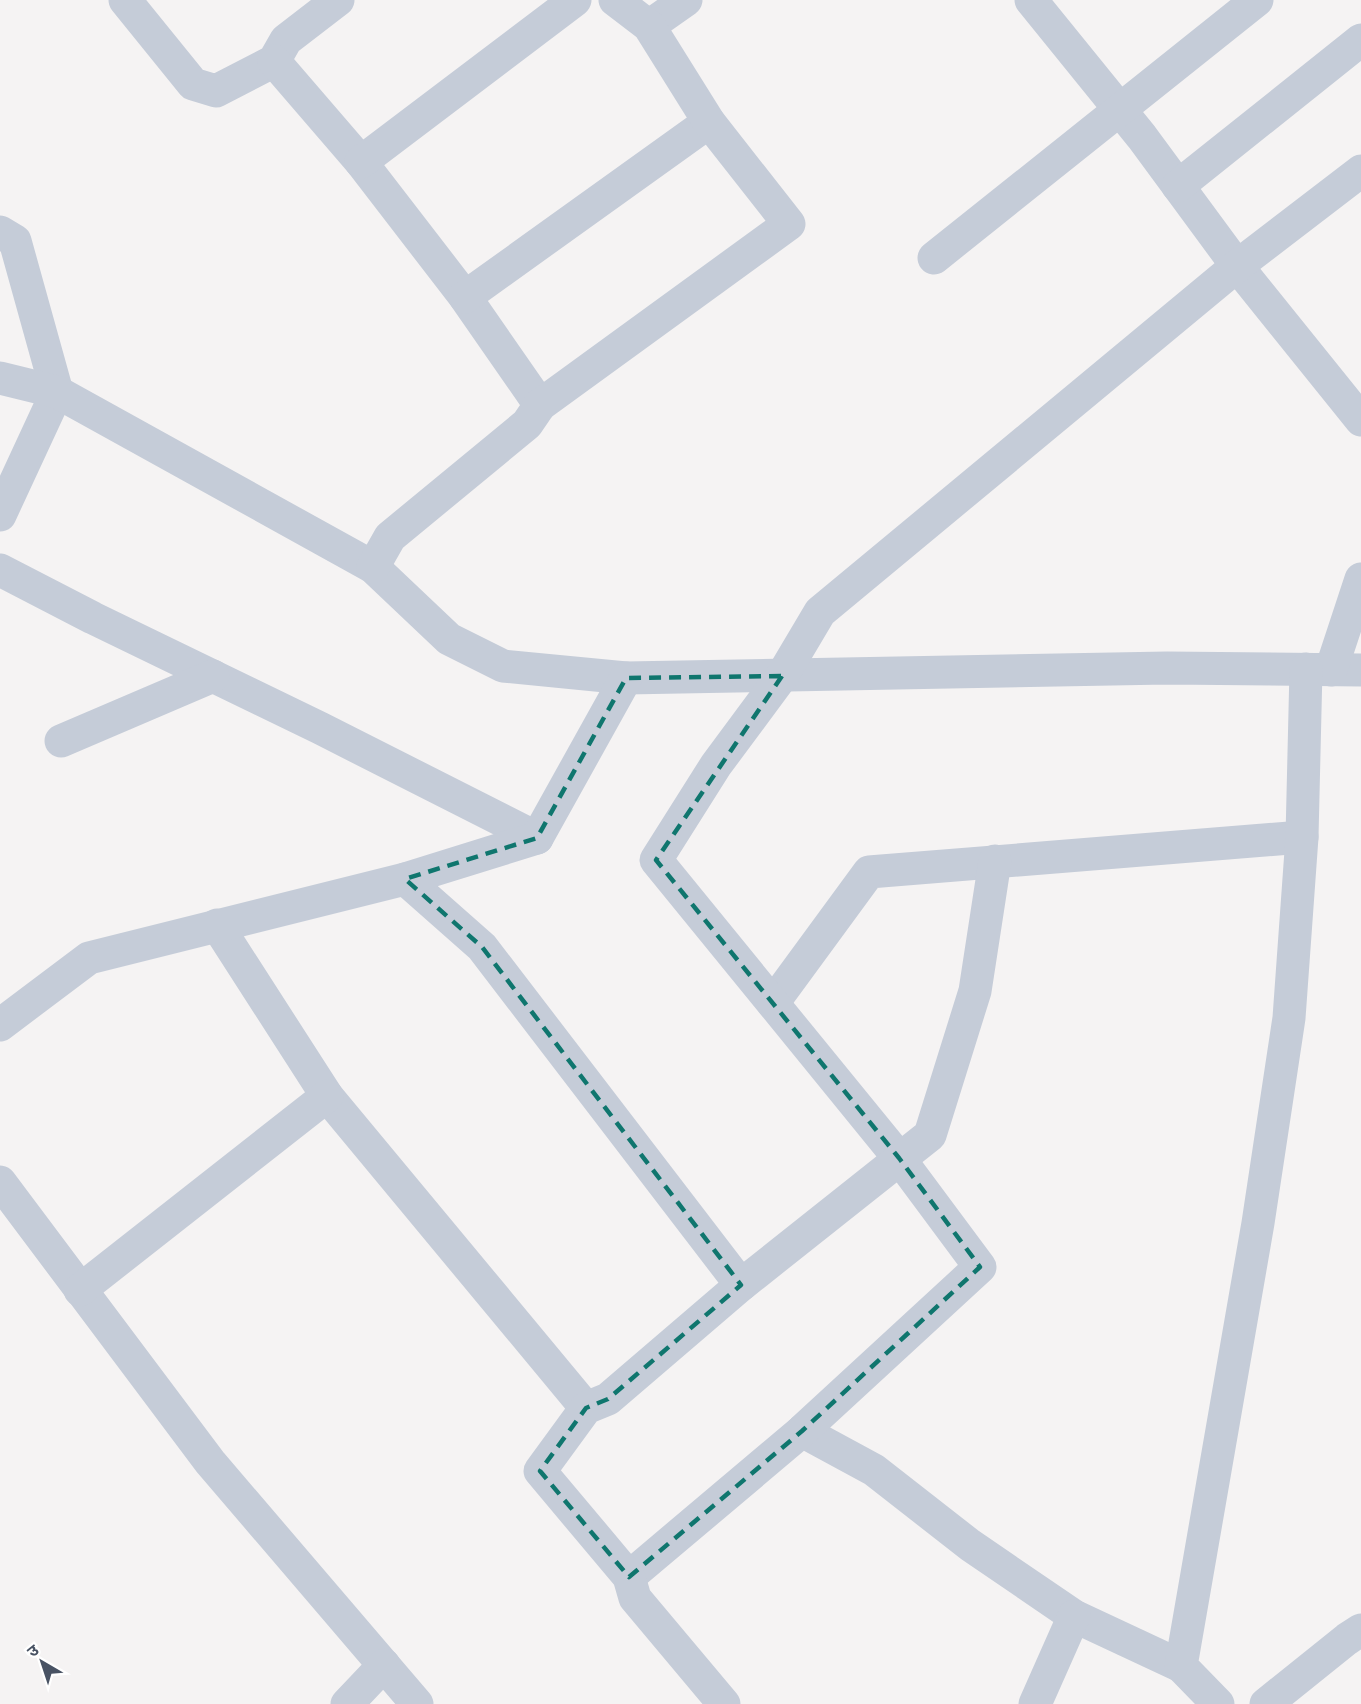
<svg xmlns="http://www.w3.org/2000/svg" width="1361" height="1704" font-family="'PT Sans Narrow','Noto Sans Devanagari',sans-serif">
  <rect width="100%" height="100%" fill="#f5f3f3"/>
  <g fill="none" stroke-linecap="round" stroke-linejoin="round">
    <!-- minor -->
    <g stroke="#c5ccd8" stroke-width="33">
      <polyline points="125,0 193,84 216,91 274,61 286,40 338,0"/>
      <polyline points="1031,0 1142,137 1237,266 1361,420"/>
      <polyline points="649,26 686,0"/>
      <polyline points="274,61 361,162 465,297 540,405"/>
      <polyline points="361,162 575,0"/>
      <polyline points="1178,186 1361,40"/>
      <polyline points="0,232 15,241 57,392 0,515"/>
      <polyline points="934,258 1257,0"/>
      <polyline points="465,297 709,122"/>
      <polyline points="0,378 57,392 373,567 449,639 503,666 626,678 1167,668 1361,670"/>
      <polyline points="373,567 390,537 527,424 540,405 789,224 709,122 649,26 615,0"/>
      <polyline points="0,570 93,618 320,728 537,838"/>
      <polyline points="1331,670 1361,579"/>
      <polyline points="61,741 213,676"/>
      <polyline points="405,879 482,947 741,1285"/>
      <polyline points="217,925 327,1096 586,1408"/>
      <polyline points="773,1003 869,872 1302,837"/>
      <polyline points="0,1025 89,958 405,879 537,838 626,678"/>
      <polyline points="0,1182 210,1462 417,1704"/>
      <polyline points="80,1290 327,1096"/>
      <polyline points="802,1431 874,1470 970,1545 1074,1616 1181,1666"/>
      <polyline points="629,1577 802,1431 980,1267 899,1158 656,860 716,765 782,676 820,612 1237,266 1361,171"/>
      <polyline points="347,1704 384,1665"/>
      <polyline points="724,1704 635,1598 629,1577 540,1471 586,1408 608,1399 741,1285 930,1135 975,991 995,861"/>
      <polyline points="1035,1704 1074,1616"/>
      <polyline points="1218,1704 1181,1666 1258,1223 1289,1018 1302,837 1306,669"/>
      <polyline points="1266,1704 1347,1639 1361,1630"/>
    </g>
  </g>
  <!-- marked area -->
  <path fill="none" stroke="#0f766e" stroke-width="4.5" stroke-dasharray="12 8" stroke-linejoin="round" d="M 782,676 L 656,860 L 899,1158 L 980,1267 L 802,1431 L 629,1577 L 540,1471 L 586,1408 L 608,1399 L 741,1285 L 482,947 L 405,879 L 537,838 L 626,678 Z"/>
  <!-- north arrow -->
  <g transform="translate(42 1662) rotate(321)" stroke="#ffffff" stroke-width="4.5" paint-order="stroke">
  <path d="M0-4.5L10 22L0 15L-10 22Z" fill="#485263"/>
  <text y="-9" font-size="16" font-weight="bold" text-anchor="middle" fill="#485263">उ</text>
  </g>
</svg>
